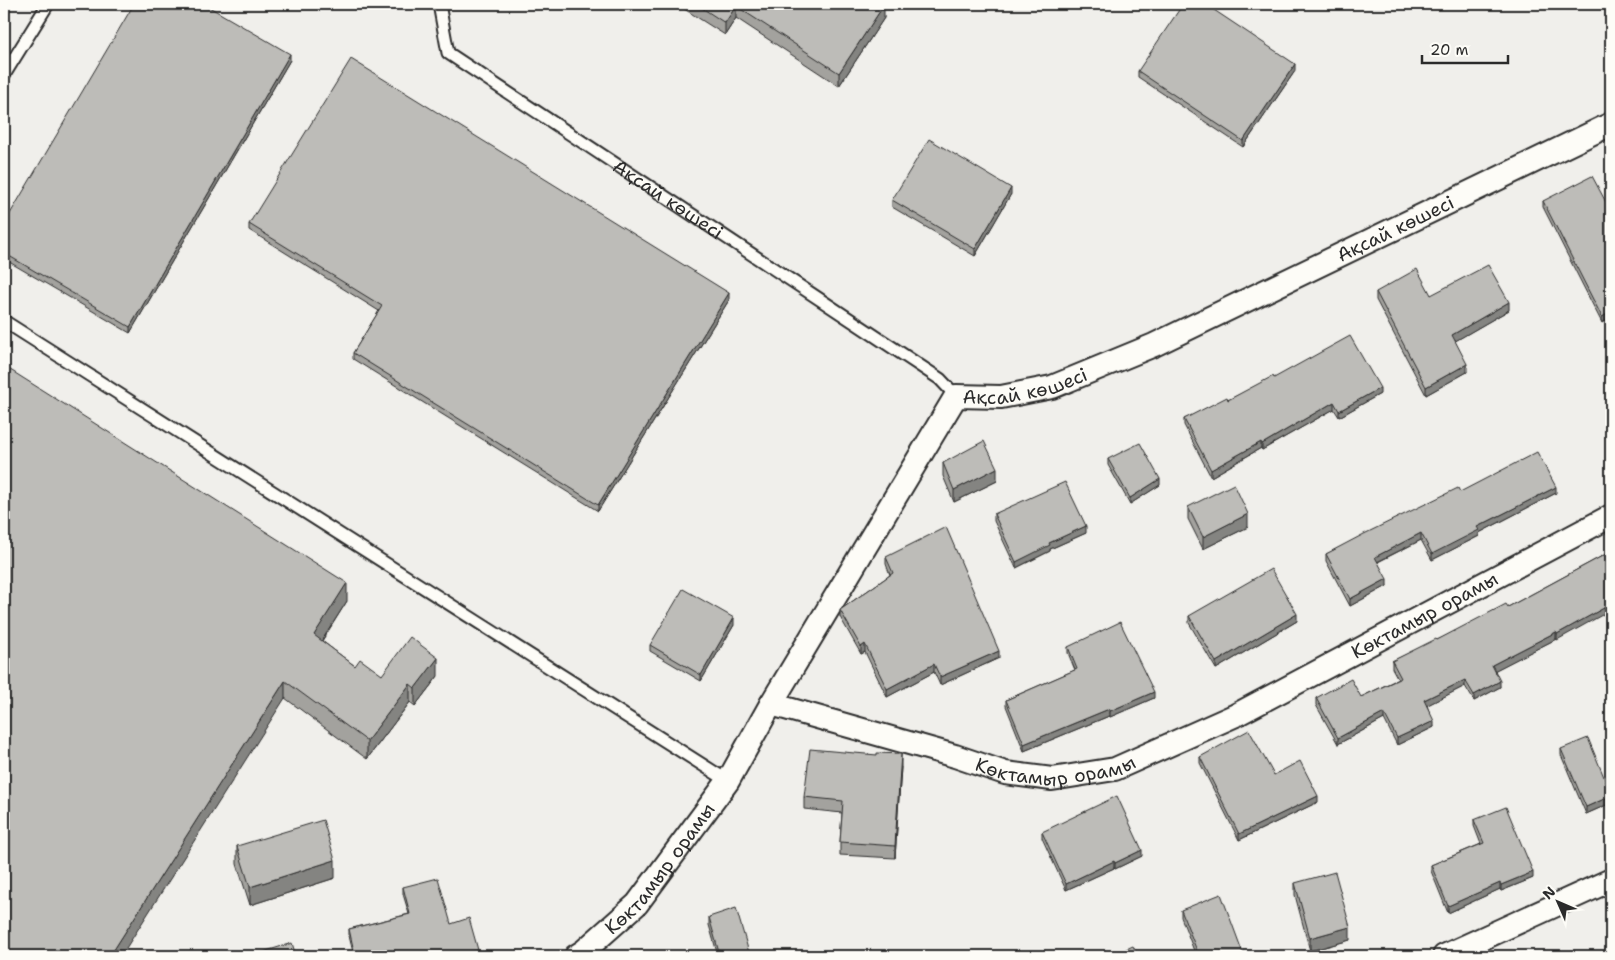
<svg xmlns="http://www.w3.org/2000/svg" width="1615" height="960" font-family="'Shantell Sans',sans-serif">
  <rect width="100%" height="100%" fill="#f0efeb"/>
  <filter id="ink" filterUnits="userSpaceOnUse"><feTurbulence type="fractalNoise" baseFrequency=".02" numOctaves="2"/><feDisplacementMap in="SourceGraphic" scale="10" xChannelSelector="R" yChannelSelector="G"/><feConvolveMatrix kernelMatrix="1 2 1 2 8 2 1 2 1" color-interpolation-filters="sRGB"/></filter>
  <g filter="url(#ink)">
    <g fill="none" stroke-linecap="round" stroke-linejoin="round">
      <defs>
        <g id="service">
          <path id="s1" d="M 439,4 L 448,53 L 940,379 L 956,396"/>
          <polyline points="4,75 48,4"/>
          <polyline points="4,321 728,781"/>
        </g>
        <g id="minor">
          <path id="s2" d="M 771,704 L 955,756 L 1005,773 L 1052,779 L 1115,769 L 1236,715 L 1611,516"/>
          <path id="s3" d="M 576,956 L 584,951 L 637,904 L 728,781 L 771,704 L 956,396 L 1001,397 L 1052,387 L 1154,345 L 1611,124"/>
          <polyline points="1444,956 1611,880"/>
        </g>
      </defs>
      <!-- service casing -->
      <use href="#service" stroke="#2b2b2b" stroke-width="15"/>
      <!-- minor casing -->
      <use href="#minor" stroke="#2b2b2b" stroke-width="26"/>
      <!-- service -->
      <use href="#service" stroke="#fdfcf7" stroke-width="11"/>
      <!-- minor -->
      <use href="#minor" stroke="#fdfcf7" stroke-width="22"/>
    </g>
    <!-- wall -->
    <g fill="#a3a29e" stroke="#2b2b2b">
      <polygon points="678,4 882,4 884,18 839,86 736,18 725,35 678,5"/>
      <polygon points="290,60 130,333 4,259 4,224"/>
      <polygon points="1138,71 1295,71 1243,147 1138,77"/>
      <polygon points="1011,194 975,256 892,207 892,200"/>
      <polygon points="1543,201 1607,204 1602,323 1543,207"/>
      <polygon points="249,224 729,300 598,511 353,359 353,353 379,311 249,230"/>
      <polygon points="1376,292 1431,295 1509,310 1455,341 1467,372 1426,395 1376,300"/>
      <polygon points="1274,378 1380,394 1339,417 1334,409 1262,450 1261,448 1211,477 1184,425 1184,419 1228,400"/>
      <polygon points="1108,459 1160,485 1130,504 1108,465"/>
      <polygon points="943,463 997,481 954,502 943,476"/>
      <polygon points="1460,492 1556,493 1479,533 1479,536 1432,560 1421,540 1378,562 1387,586 1350,606 1326,561 1326,554"/>
      <polygon points="1188,507 1248,527 1203,549 1188,519"/>
      <polygon points="994,514 1086,533 1050,549 1050,551 1016,568 994,521"/>
      <polygon points="1611,550 1557,640 1556,639 1495,670 1500,687 1474,701 1465,686 1427,705 1434,727 1397,745 1384,719 1338,744 1316,705 1316,698 1361,697 1398,679 1392,668 1392,661 1508,607 1606,554 1606,553"/>
      <polygon points="886,557 999,658 940,685 934,672 887,697 865,652 861,654 840,617 840,610 890,575 886,564"/>
      <polygon points="347,601 322,641 355,666 382,675 438,676 415,706 410,702 367,759 285,698 4,956"/>
      <polygon points="1189,616 1297,621 1216,669 1189,623"/>
      <polygon points="734,625 701,681 650,651 650,645"/>
      <polygon points="1068,647 1154,698 1110,717 1109,716 1024,751 1006,706 1006,700 1075,670 1068,653"/>
      <polygon points="1561,749 1611,794 1611,803 1586,814 1561,755"/>
      <polygon points="1200,757 1274,775 1318,802 1239,840 1200,763"/>
      <polygon points="901,767 895,858 840,855 840,842 842,813 804,809 804,797"/>
      <polygon points="1474,820 1533,878 1501,891 1500,889 1448,913 1431,871 1431,865 1481,844 1474,826"/>
      <polygon points="1042,832 1142,856 1115,869 1114,868 1066,890 1042,838"/>
      <polygon points="237,846 335,878 250,905 237,864"/>
      <polygon points="1295,883 1350,940 1310,951 1295,895"/>
      <polygon points="403,887 451,924 478,956 354,956 349,936 349,929 409,914 403,894"/>
      <polygon points="1181,910 1244,956 1196,956 1181,917"/>
      <polygon points="709,917 750,956 718,956 709,925"/>
    </g>
    <!-- shaded-wall -->
    <g fill="#848481" stroke="#2b2b2b">
      <polygon points="884,5 884,18 839,86 839,73"/>
      <polygon points="736,6 736,18 725,35 725,23"/>
      <polygon points="290,54 290,60 130,333 130,327"/>
      <polygon points="1295,64 1295,71 1243,147 1243,141"/>
      <polygon points="1011,188 1011,194 975,256 975,249"/>
      <polygon points="729,293 729,300 598,511 598,505"/>
      <polygon points="1509,302 1509,310 1452,343 1452,335"/>
      <polygon points="1611,312 1611,318 1602,323 1602,317"/>
      <polygon points="1467,364 1467,372 1426,395 1426,387"/>
      <polygon points="1380,388 1380,394 1339,417 1339,411"/>
      <polygon points="1334,402 1334,409 1262,450 1262,444"/>
      <polygon points="1261,442 1261,448 1211,477 1211,470"/>
      <polygon points="997,468 997,481 954,502 954,490"/>
      <polygon points="1160,479 1160,485 1130,504 1130,498"/>
      <polygon points="1556,487 1556,493 1479,533 1479,536 1432,560 1432,554 1477,527"/>
      <polygon points="1248,514 1248,527 1203,549 1203,537"/>
      <polygon points="1086,526 1086,533 1050,549 1050,551 1016,568 1016,562 1049,543"/>
      <polygon points="1421,533 1421,540 1375,563 1375,557"/>
      <polygon points="1387,579 1387,586 1350,606 1350,599"/>
      <polygon points="347,583 347,601 314,653 314,635"/>
      <polygon points="1611,604 1611,610 1557,640 1557,634"/>
      <polygon points="1297,614 1297,621 1216,669 1216,662"/>
      <polygon points="734,618 734,625 701,681 701,675"/>
      <polygon points="1556,632 1556,639 1492,672 1492,665"/>
      <polygon points="865,644 865,652 861,654 861,647"/>
      <polygon points="999,651 999,658 940,685 940,677"/>
      <polygon points="438,658 438,676 415,706 415,688"/>
      <polygon points="934,664 934,672 887,697 887,689"/>
      <polygon points="1465,680 1465,686 1424,707 1424,700"/>
      <polygon points="285,681 285,698 121,956 110,956"/>
      <polygon points="1500,681 1500,687 1474,701 1474,695"/>
      <polygon points="410,684 410,702 367,759 367,741"/>
      <polygon points="1154,692 1154,698 1110,717 1110,711"/>
      <polygon points="1109,709 1109,716 1024,751 1024,744"/>
      <polygon points="1384,713 1384,719 1338,744 1338,738"/>
      <polygon points="1434,721 1434,727 1397,745 1397,738"/>
      <polygon points="901,754 901,767 895,858 895,846"/>
      <polygon points="1318,796 1318,802 1239,840 1239,834"/>
      <polygon points="1611,796 1611,803 1586,814 1586,807"/>
      <polygon points="1142,850 1142,856 1115,869 1115,863"/>
      <polygon points="335,860 335,878 250,905 250,887"/>
      <polygon points="1114,861 1114,868 1066,890 1066,884"/>
      <polygon points="1533,872 1533,878 1501,891 1501,885"/>
      <polygon points="1500,883 1500,889 1448,913 1448,906"/>
      <polygon points="1350,927 1350,940 1310,951 1310,938"/>
      <polygon points="478,950 478,956 454,956"/>
    </g>
    <!-- building -->
    <g fill="#bdbcb8" stroke="#2b2b2b">
      <polygon points="134,4 204,4 290,54 130,327 4,253 4,224"/>
      <polygon points="696,4 882,4 884,5 839,73 736,6 725,23"/>
      <polygon points="1183,4 1205,4 1295,64 1243,141 1138,71"/>
      <polygon points="351,59 729,293 598,505 353,353 382,306 249,224"/>
      <polygon points="929,139 1011,188 975,249 892,200"/>
      <polygon points="1592,176 1607,204 1611,202 1611,312 1602,317 1543,201"/>
      <polygon points="1488,265 1509,302 1452,335 1467,364 1426,387 1376,292 1417,269 1431,295"/>
      <polygon points="1350,336 1380,388 1339,411 1334,402 1262,444 1261,442 1211,470 1184,419 1227,397 1228,400 1273,376 1274,378"/>
      <polygon points="4,366 347,583 314,635 355,666 360,659 382,675 410,637 438,658 415,688 410,684 367,741 285,681 110,956 4,956"/>
      <polygon points="984,441 997,468 954,490 943,463"/>
      <polygon points="1140,443 1160,479 1130,498 1108,459"/>
      <polygon points="1537,452 1556,487 1477,527 1479,530 1432,554 1421,533 1375,557 1387,579 1350,599 1326,554 1364,534 1458,488 1460,492"/>
      <polygon points="1065,482 1086,526 1049,543 1050,545 1016,562 994,514"/>
      <polygon points="1234,484 1248,514 1203,537 1188,507"/>
      <polygon points="946,527 999,651 940,677 934,664 887,689 865,644 861,647 840,610 893,573 886,557"/>
      <polygon points="1611,550 1611,604 1557,634 1556,632 1492,665 1500,681 1474,695 1465,680 1424,700 1434,721 1397,738 1384,713 1338,738 1316,698 1351,679 1361,697 1401,678 1392,661 1436,639 1437,640 1506,604 1508,607 1606,554 1606,553"/>
      <polygon points="1271,569 1297,614 1216,662 1189,616"/>
      <polygon points="683,589 734,618 701,675 650,645"/>
      <polygon points="1120,622 1154,692 1110,711 1109,709 1024,744 1006,700 1077,669 1068,647"/>
      <polygon points="1249,730 1274,775 1300,761 1318,796 1239,834 1200,757"/>
      <polygon points="1588,738 1611,794 1611,796 1586,807 1561,749"/>
      <polygon points="810,749 877,755 877,753 901,754 895,846 840,842 843,801 804,797"/>
      <polygon points="1117,796 1142,850 1115,863 1114,861 1066,884 1042,832"/>
      <polygon points="1506,807 1533,872 1501,885 1500,883 1448,906 1431,865 1484,843 1474,820"/>
      <polygon points="323,820 335,860 250,887 237,846"/>
      <polygon points="1335,872 1350,927 1310,938 1295,883"/>
      <polygon points="438,878 451,924 469,918 478,950 454,956 355,956 349,929 410,914 403,887"/>
      <polygon points="1221,894 1244,956 1199,956 1181,910"/>
      <polygon points="736,908 750,956 720,956 709,917"/>
      <polygon points="292,943 296,956 250,956"/>
      <polygon points="1133,946 1138,956 1111,956"/>
    </g>
  </g>
  <g text-anchor="middle" stroke-width="5" stroke-linejoin="round" paint-order="stroke">
    <!-- street labels -->
    <g font-size="19" fill="#2b2b2b" stroke="#fdfcf7">
      <text dy="7" stroke="none"><textPath href="#s1" startOffset="314">Ақсай көшесі</textPath></text>
      <text dy="7" stroke="none"><textPath href="#s3" startOffset="1156">Ақсай көшесі</textPath></text>
      <text dy="7" stroke="none"><textPath href="#s3" startOffset="751">Ақсай көшесі</textPath></text>
      <text dy="7" stroke="none"><textPath href="#s2" startOffset="701">Көктамыр орамы</textPath></text>
      <text dy="7" stroke="none"><textPath href="#s2" startOffset="295">Көктамыр орамы</textPath></text>
      <text dy="7" stroke="none"><textPath href="#s3" startOffset="122">Көктамыр орамы</textPath></text>
    </g>
  </g>
  <!-- margin -->
  <rect width="1615" height="960" fill="none" stroke="#fdfcf7" stroke-width="20"/>
  <rect x="10" y="10" width="1595" height="940" fill="none" stroke="#2b2b2b" stroke-width="2" filter="url(#ink)"/>
  <!-- north arrow -->
  <g transform="translate(1558 902) rotate(315)" stroke="#fdfcf7" stroke-width="4" paint-order="stroke">
  <path d="M0-4L9 19L0 12L-9 19Z" fill="#2b2b2b"/>
  <text y="-8" font-size="14" font-weight="bold" text-anchor="middle" fill="#2b2b2b">N</text>
  </g>
  <!-- scale -->
  <path d="M1422 55v8h86v-8" fill="none" stroke="#2b2b2b" stroke-width="2.5"/>
  <text x="1430" y="55" font-size="15" fill="#2b2b2b" stroke="#fdfcf7" stroke-width="4" paint-order="stroke">20 m</text>
</svg>
